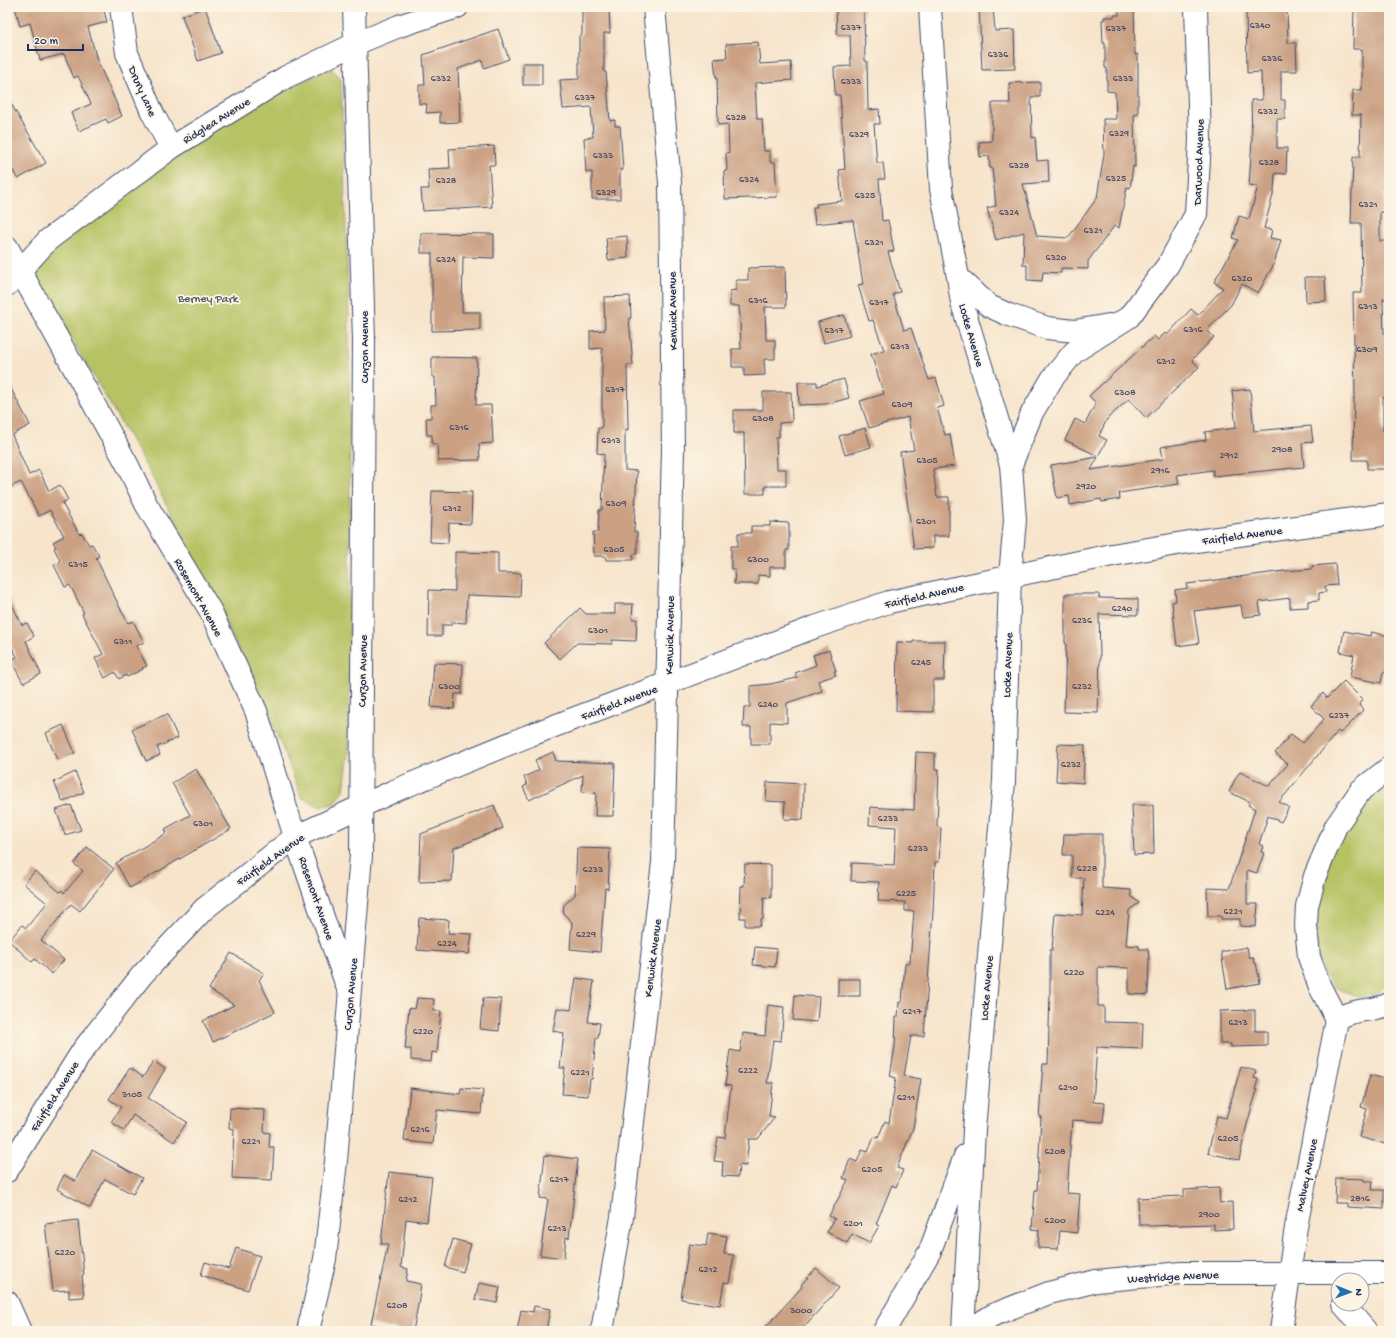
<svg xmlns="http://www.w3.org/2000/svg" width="1396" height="1338" font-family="'Gochi Hand',sans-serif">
  <rect width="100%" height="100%" fill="#fcf5e5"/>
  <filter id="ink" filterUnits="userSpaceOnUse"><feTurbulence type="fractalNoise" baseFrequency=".025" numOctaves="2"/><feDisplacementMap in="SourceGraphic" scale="8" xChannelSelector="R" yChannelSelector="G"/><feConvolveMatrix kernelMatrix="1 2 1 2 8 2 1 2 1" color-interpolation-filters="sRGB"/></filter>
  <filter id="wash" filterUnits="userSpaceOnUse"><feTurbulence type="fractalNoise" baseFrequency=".012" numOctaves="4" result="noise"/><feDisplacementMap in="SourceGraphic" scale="16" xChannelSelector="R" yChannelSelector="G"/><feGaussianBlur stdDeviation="0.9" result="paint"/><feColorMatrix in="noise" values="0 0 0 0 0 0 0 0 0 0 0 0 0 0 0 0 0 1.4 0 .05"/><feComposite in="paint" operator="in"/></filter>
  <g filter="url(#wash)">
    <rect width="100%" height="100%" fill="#f7e4cb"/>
    <!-- green -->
    <g fill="#b6c264" stroke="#687861">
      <path d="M 327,69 L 332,69 L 341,78 L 349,325 L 350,519 L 349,752 L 344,790 L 335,803 L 321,807 L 301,797 C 275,723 241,652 205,582 C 186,543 167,504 146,466 C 110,403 72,341 36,278 L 37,266 L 47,253 L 214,125 Z"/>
      <polygon points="1389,780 1389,982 1375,995 1359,997 1334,987 1323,972 1317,950 1316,927 1317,903 1338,822"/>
    </g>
    <g id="blocks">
      <!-- building -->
      <g fill="#cba083">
        <polygon points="15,7 103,7 107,22 88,27 97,60 122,116 108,123 106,119 79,131 71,113 91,104 78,76 74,78 64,54 40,60 30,23 20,26"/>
        <polygon points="205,7 221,53 198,61 182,16"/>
        <polygon points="582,7 609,7 610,33 604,33 604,72 606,72 610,121 615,120 615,126 620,126 623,170 620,170 620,199 592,199 592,172 586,172 584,138 593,137 591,107 563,109 560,80 579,79 579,36 582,35"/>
        <polygon points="836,7 864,7 865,61 867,61 868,110 879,109 880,124 874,124 877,163 883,163 885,179 879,179 882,221 888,220 894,251 888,252 900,292 893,294 904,330 911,328 929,380 936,378 944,406 937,408 945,435 950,434 955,466 933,469 937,497 949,497 949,536 933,536 933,548 914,549 900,452 914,450 908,417 869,428 860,401 884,394 871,354 884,350 873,320 869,321 858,285 863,284 853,220 815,224 813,207 817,207 816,204 842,201 839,170 845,169 840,95 835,95 834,67 851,66 850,35 837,35"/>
        <polygon points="979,7 993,7 995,31 1014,30 1015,69 982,70"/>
        <polygon points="1119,7 1134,7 1135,55 1138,55 1138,114 1134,115 1135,167 1133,166 1130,188 1127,187 1119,228 1115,225 1088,261 1088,269 1061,268 1061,273 1043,272 1042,281 1027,280 1027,265 1023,265 1024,232 996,240 987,208 996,206 992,168 990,168 989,156 980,157 979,142 992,141 992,103 1010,103 1009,83 1040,82 1040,97 1031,97 1032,138 1035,137 1037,161 1048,160 1049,182 1023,184 1037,236 1068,238 1097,198 1104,154 1103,119 1116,119 1115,92 1107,91 1107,68 1105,68 1105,43 1103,43 1102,20 1104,20 1104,17 1114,17 1114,15 1119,15"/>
        <polygon points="1246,7 1287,7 1288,43 1296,43 1297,71 1281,71 1281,100 1285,100 1285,119 1277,119 1277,148 1287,148 1286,174 1275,173 1274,191 1264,228 1272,230 1270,238 1281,240 1274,264 1258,293 1242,284 1231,305 1207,330 1214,337 1192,360 1199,367 1146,418 1129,399 1107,419 1099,436 1107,440 1098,456 1065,440 1075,419 1085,424 1096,403 1089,396 1154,336 1158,340 1165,333 1167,335 1191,309 1198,315 1223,288 1214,282 1238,240 1233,238 1239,216 1249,219 1258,186 1249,185 1252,140 1251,100 1262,100 1261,72 1247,73"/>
        <polygon points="1354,7 1389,7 1389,194 1384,194 1384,212 1380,212 1380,241 1389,241 1389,299 1383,299 1384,334 1389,334 1389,397 1383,397 1383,431 1389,431 1389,469 1367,469 1367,460 1353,460 1354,396 1355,396 1353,293 1362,293 1361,223 1351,223 1353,157 1360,157 1361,115 1352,115 1353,90 1362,90 1362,49 1353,49"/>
        <polygon points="498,29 509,59 484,68 482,60 458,69 460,122 440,123 440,112 426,113 427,104 419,104 419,85 425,85 423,55"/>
        <polygon points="758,42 760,64 791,62 792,80 755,83 757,119 762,119 764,151 770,151 770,162 775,162 777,197 725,199 724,171 727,171 726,153 729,152 728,124 718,125 717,77 716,77 714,59 727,58 726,44"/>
        <rect x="523" y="63" width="19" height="22"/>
        <polygon points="7,97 46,163 18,179 7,161"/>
        <polygon points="494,146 495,165 489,165 492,207 423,211 421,189 429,189 428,169 450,168 449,149"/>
        <polygon points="421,233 494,234 494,258 463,257 462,312 480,312 480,330 432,331 432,253 421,253"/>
        <polygon points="627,236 628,258 608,260 606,238"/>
        <polygon points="785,267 786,307 765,307 766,340 775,340 775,359 764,359 765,375 744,376 744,367 732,367 732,349 741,349 740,317 739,306 730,306 730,291 736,290 736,280 748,280 748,268"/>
        <polygon points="1305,277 1325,277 1326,301 1306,302"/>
        <polygon points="630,296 631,318 629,318 633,365 627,365 628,430 625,429 625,470 637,471 634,532 637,532 637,554 633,554 633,560 606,560 605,556 594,556 593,532 598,532 599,510 602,510 604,454 597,453 598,428 602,428 602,348 590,349 590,331 605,330 604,297"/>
        <polygon points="844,315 850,336 824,343 818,322"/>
        <polygon points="432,357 477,358 476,405 491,405 493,443 479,444 480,460 438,461 437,444 432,444 432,435 427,435 426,418 431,418 431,405 436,405 435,377 432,377"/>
        <polygon points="844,379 849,398 827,404 799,405 798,382 817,382 817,386"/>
        <polygon points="7,381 30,425 12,435 29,475 39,470 49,491 60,485 68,500 62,503 79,534 82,533 89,545 92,544 99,556 96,558 121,610 128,623 133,621 144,642 136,646 147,666 142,668 143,669 127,677 126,675 119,679 115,672 105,678 95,658 103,654 82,614 84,613 70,585 65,587 54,565 61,562 54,548 56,547 53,542 64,536 50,510 39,516 21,482 7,488"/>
        <polygon points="1250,389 1254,431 1311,426 1313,442 1302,443 1304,467 1213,476 1213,470 1177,475 1179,484 1119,493 1120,499 1102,502 1101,499 1070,505 1069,496 1057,498 1051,465 1098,457 1091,470 1163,459 1161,447 1206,440 1205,432 1236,428 1232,391"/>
        <polygon points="763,392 791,392 792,422 779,423 779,437 776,437 777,469 786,469 786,486 765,486 765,494 745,494 744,433 734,433 734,410 763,410"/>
        <polygon points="865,428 871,447 845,455 839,436"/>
        <polygon points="432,491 472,492 471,524 449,523 448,543 430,542"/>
        <polygon points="770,522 789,523 789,550 786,550 786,567 770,567 770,576 758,575 758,584 734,584 735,569 731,569 731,546 738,546 738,533 751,533 751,526 770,526"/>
        <polygon points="455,552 498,553 498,573 521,573 520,597 467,595 466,623 452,622 452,625 442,625 442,636 428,636 429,590 455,591"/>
        <polygon points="1335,564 1337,585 1325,586 1326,592 1319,593 1319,600 1308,601 1308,607 1290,608 1290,598 1259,602 1261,615 1243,617 1241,605 1194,611 1199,643 1177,646 1172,602 1176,601 1175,590 1188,588 1187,584 1284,571 1312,569 1312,566"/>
        <polygon points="7,594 22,625 27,623 34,636 26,641 41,674 23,683 11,660 17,657 7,637"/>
        <polygon points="1065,594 1099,594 1099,598 1138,599 1138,615 1099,614 1100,657 1098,713 1064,712 1066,643 1065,643"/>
        <polygon points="615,604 633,604 632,619 637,619 636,641 612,640 612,644 577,643 560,659 544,643 580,608 586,614 615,614"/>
        <polygon points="1344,631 1370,636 1371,632 1389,636 1389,658 1386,672 1383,672 1381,683 1350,677 1354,655 1340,652"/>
        <polygon points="913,641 945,641 944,680 933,680 933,712 896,711 897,642 913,643"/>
        <polygon points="829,650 836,671 834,671 836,675 818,681 822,691 787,703 787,723 770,722 770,744 751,744 751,727 743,727 744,707 750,707 750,686 770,684 797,678 795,673 816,665 813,655"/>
        <polygon points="434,663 463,664 462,694 455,694 454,709 431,707"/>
        <polygon points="1344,681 1363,700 1359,705 1363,710 1347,727 1340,733 1338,731 1279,802 1289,807 1281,822 1268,816 1259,844 1263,846 1261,852 1264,853 1257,873 1247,870 1247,904 1258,904 1256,927 1240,926 1240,919 1221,919 1221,916 1208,916 1207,888 1229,889 1255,809 1248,805 1250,802 1229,792 1236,777 1240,772 1269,786 1288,764 1275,753 1291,734 1303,743 1324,719 1311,706 1323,693 1327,698"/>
        <polygon points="167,714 178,738 157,747 160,755 146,761 132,729"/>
        <polygon points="63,725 75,753 57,760 46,733"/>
        <polygon points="1058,744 1085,745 1083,783 1056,781"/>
        <polygon points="553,752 556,761 615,763 613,816 595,816 596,793 582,792 583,775 529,800 523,787 527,785 524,777 539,770 535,760"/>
        <polygon points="916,752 935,753 935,769 939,769 937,827 941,828 939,862 935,862 933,912 924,1036 911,1036 904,1076 921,1079 913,1128 897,1168 903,1170 896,1187 892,1185 876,1224 879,1226 869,1243 852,1234 847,1243 827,1232 835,1219 829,1216 848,1180 843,1178 850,1159 857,1162 862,1150 868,1152 874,1137 878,1138 885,1121 889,1123 896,1078 890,1076 895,1047 896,1017 898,1017 899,1002 902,1002 905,963 910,963 914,911 905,911 905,902 878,901 879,882 851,881 852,863 894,865 896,827 869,825 870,807 914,810"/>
        <polygon points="196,769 231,829 130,888 116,863 167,833 165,829 190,815 172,783"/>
        <polygon points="75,772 84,792 63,802 54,782"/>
        <polygon points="767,782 804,784 803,820 784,819 785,802 766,801"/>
        <polygon points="71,805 81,830 65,835 56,810"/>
        <polygon points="494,805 503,828 454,848 452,881 419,882 421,834"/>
        <polygon points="1132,805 1153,805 1154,854 1134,855"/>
        <polygon points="1064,834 1102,834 1102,888 1131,890 1131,896 1139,903 1129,910 1126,945 1139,946 1139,949 1148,949 1149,958 1148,995 1129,994 1129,968 1098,967 1098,1006 1104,1006 1104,1022 1143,1023 1142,1049 1097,1047 1093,1102 1105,1103 1103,1122 1072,1120 1067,1193 1080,1194 1077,1233 1060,1231 1058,1249 1038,1248 1039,1230 1032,1229 1035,1190 1037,1190 1041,1117 1039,1117 1043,1064 1048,1064 1050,991 1050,950 1052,950 1055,913 1082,915 1084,878 1072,878 1072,855 1063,855"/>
        <polygon points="87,847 114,869 80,911 71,904 41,940 64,960 52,974 35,959 32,962 9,941 22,925 26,928 47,903 24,884 35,871 60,892 62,890 64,893 83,871 74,864"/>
        <polygon points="577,848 610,849 608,889 605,888 600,952 570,949 572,922 563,913 564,905 575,895"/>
        <polygon points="745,864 771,865 771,898 764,897 763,919 761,919 760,926 745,926 745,918 740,918 741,886 744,886"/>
        <polygon points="419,918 449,920 448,933 472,934 469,954 417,950"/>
        <polygon points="755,947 777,949 775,967 753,965"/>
        <polygon points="1247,947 1249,957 1253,957 1254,963 1256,963 1260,983 1227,989 1221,952"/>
        <polygon points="231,953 264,973 259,980 275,1012 213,1042 203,1021 234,1005 209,989"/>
        <polygon points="576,978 594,981 588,1022 600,1023 598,1038 596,1038 592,1079 590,1079 588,1096 562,1094 565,1068 560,1068 564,1033 553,1031 557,1008 571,1010"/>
        <rect x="838" y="979" width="22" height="17"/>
        <polygon points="795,995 819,997 817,1022 793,1020"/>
        <polygon points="417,998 434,999 433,1011 441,1011 437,1053 432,1052 431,1062 411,1060 411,1049 405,1049 409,1008 415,1009"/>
        <polygon points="483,998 501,999 499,1031 480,1029"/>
        <polygon points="768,1005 784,1007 781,1041 773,1040 767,1083 773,1083 769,1116 775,1117 758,1139 749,1139 746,1166 739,1165 738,1177 722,1176 723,1162 714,1161 718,1137 725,1138 731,1086 725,1085 730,1050 740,1052 743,1033 765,1036"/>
        <polygon points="1255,1010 1255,1031 1267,1031 1267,1046 1231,1047 1231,1044 1220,1044 1220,1011"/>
        <polygon points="154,1061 165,1069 148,1098 187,1122 174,1142 133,1115 124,1130 111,1122 121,1107 109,1099 130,1068 143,1077"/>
        <polygon points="1241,1067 1256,1071 1254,1078 1258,1079 1255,1090 1257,1090 1247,1124 1239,1160 1208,1153 1217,1116 1226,1118"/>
        <polygon points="1370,1075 1389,1080 1389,1145 1359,1137 1367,1109 1361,1107"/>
        <polygon points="410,1088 460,1094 461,1088 483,1090 481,1114 437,1110 433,1144 404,1141"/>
        <polygon points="230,1108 265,1110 264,1132 270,1133 269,1147 274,1147 272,1180 232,1178 234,1129 229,1128"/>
        <polygon points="92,1150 142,1178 133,1194 105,1179 90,1208 57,1189 64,1175 75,1181"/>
        <polygon points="545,1155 578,1159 569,1238 566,1237 564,1258 540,1255 548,1199 540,1198"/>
        <polygon points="389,1172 432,1177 427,1222 406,1219 401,1267 408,1269 406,1281 421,1284 418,1305 413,1331 402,1331 371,1324 388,1244 381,1244"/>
        <polygon points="1336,1178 1364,1179 1364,1181 1373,1181 1372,1190 1384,1190 1384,1209 1347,1207 1347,1203 1335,1203"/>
        <polygon points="1219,1188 1220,1203 1232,1202 1233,1229 1214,1230 1214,1224 1148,1226 1148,1225 1139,1225 1138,1198 1184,1196 1184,1190"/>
        <polygon points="78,1220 84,1275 82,1275 84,1297 69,1298 69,1290 53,1291 45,1224"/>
        <polygon points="708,1233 727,1236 724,1254 734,1255 729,1283 724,1282 720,1305 681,1299 689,1244 706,1246"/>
        <polygon points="453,1239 471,1244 463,1272 445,1267"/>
        <polygon points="236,1248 260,1256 248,1290 201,1275 205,1262 229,1269"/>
        <polygon points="816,1268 839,1288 800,1331 762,1331 802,1287 801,1285"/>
        <polygon points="479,1283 500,1287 497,1303 475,1299"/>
        <polygon points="534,1306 550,1309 546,1331 517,1331 521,1310 533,1312"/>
      </g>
    </g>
  </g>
  <g filter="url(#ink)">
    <use href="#blocks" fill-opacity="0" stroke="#3c4a6e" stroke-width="1"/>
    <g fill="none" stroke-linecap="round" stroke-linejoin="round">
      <defs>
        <g id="minor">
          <polyline points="121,7 127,53 152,112 171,148"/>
          <polyline points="930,7 941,189 958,277 962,303 1011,465 1015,520 1010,576 1004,781 974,1130 963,1331"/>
          <polyline points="7,247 127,464 146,504 210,610 256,711 295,837 347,986"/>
          <polyline points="958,277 989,306 1009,315 1047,328 1075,331 1109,325"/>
          <polyline points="7,285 48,240 171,148 286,77 355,44 399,26 457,7"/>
          <polyline points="1011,465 1032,413 1052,379 1074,352 1129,317 1168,265 1196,214 1200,140 1196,7"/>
          <polyline points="1337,1020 1320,987 1309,957 1306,926 1307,906 1315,876 1336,826 1361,790 1389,768"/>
          <polyline points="7,1171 83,1050 142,975 204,909 295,837 394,791 528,736 815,627 889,602 1112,555 1189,542 1389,514"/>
          <polyline points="7,1302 20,1331"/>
          <polyline points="1343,1304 1366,1331"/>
          <polyline points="308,1331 325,1259 336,1161 361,855 364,341 354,7"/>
          <polyline points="602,1331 622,1217 663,862 673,448 670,183 654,7"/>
          <polyline points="884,1331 930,1251 965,1156"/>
          <polyline points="967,1331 993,1315 1049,1293 1096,1281 1181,1273 1389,1273"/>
          <path d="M 1281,1331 L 1296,1227 L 1337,1020 C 1351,1008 1373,1012 1389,1004"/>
        </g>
      </defs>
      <!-- minor casing -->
      <use href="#minor" stroke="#3c4a6e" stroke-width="24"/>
      <!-- minor -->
      <use href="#minor" stroke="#fff" stroke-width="22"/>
    </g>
  </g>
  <g text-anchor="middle" stroke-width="3.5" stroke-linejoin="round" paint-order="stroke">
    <!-- number labels -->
    <g font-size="10" fill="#474b67">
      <text x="1260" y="28">6340</text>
      <text x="851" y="30">6337</text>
      <text x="1116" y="31">6337</text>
      <text x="998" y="57">6336</text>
      <text x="1272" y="61">6336</text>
      <text x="441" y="81">6332</text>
      <text x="1123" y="81">6333</text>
      <text x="851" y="84">6333</text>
      <text x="585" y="100">6337</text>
      <text x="1268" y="114">6332</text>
      <text x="736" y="120">6328</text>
      <text x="1119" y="136">6329</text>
      <text x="859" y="137">6329</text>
      <text x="603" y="158">6333</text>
      <text x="1269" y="165">6328</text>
      <text x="1019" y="168">6328</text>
      <text x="1116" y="181">6325</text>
      <text x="749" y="182">6324</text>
      <text x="446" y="183">6328</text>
      <text x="606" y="195">6329</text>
      <text x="865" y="198">6325</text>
      <text x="1368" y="207">6321</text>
      <text x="1009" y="215">6324</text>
      <text x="1093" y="233">6321</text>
      <text x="874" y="245">6321</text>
      <text x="1056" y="260">6320</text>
      <text x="446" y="262">6324</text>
      <text x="1242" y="281">6320</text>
      <text x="758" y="303">6316</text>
      <text x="879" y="305">6317</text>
      <text x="1368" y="309">6313</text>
      <text x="1193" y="332">6316</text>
      <text x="834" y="333">6317</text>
      <text x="900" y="349">6313</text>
      <text x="1367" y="352">6309</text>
      <text x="1166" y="364">6312</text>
      <text x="615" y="392">6317</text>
      <text x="1125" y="395">6308</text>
      <text x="902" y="407">6309</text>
      <text x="763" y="421">6308</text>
      <text x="459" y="430">6316</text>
      <text x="611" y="443">6313</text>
      <text x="1282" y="452">2908</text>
      <text x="1229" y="458">2912</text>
      <text x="927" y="463">6305</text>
      <text x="1160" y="473">2916</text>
      <text x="1086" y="489">2920</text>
      <text x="616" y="506">6309</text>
      <text x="452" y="511">6312</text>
      <text x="926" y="524">6301</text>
      <text x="614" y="552">6305</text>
      <text x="758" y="562">6300</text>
      <text x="78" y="567">6315</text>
      <text x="1122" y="611">6240</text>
      <text x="1082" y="623">6236</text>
      <text x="598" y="633">6301</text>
      <text x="123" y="644">6311</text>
      <text x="921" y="665">6245</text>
      <text x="449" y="689">6300</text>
      <text x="1082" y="689">6232</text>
      <text x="768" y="707">6240</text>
      <text x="1339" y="718">6237</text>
      <text x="1071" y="767">6232</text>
      <text x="888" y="821">6233</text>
      <text x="203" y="826">6301</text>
      <text x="918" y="851">6233</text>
      <text x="1087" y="871">6228</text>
      <text x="593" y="872">6233</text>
      <text x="906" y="896">6225</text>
      <text x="1233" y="914">6221</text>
      <text x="1105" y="915">6224</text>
      <text x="586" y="937">6229</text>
      <text x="447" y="946">6224</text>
      <text x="1074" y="975">6220</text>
      <text x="912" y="1014">6217</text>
      <text x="1238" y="1025">6213</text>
      <text x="423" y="1034">6220</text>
      <text x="748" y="1073">6222</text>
      <text x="580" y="1075">6221</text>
      <text x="1068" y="1090">6210</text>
      <text x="132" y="1097">3105</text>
      <text x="906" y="1100">6211</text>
      <text x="420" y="1132">6216</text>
      <text x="1228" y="1141">6205</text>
      <text x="251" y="1144">6221</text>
      <text x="1055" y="1154">6208</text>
      <text x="872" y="1172">6205</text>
      <text x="559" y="1182">6217</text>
      <text x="1360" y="1201">2816</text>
      <text x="408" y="1202">6212</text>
      <text x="1209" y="1217">2900</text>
      <text x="1055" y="1223">6200</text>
      <text x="853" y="1226">6201</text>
      <text x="557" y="1231">6213</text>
      <text x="65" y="1255">6220</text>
      <text x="708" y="1272">6212</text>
      <text x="397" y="1308">6208</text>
      <text x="801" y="1313">3000</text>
    </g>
    <!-- street labels -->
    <g font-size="12" fill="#1b2f5e" stroke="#fcf5e5">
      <text transform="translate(143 91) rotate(66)" y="4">Drury Lane</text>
      <text transform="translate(216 120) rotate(-32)" y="4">Ridglea Avenue</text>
      <text transform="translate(1198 162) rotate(-88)" y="4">Darwood Avenue</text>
      <text transform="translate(672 311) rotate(-91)" y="4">Kenwick Avenue</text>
      <text transform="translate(972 335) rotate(74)" y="4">Locke Avenue</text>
      <text transform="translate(364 347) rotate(-90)" y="4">Curzon Avenue</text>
      <text transform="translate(1242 535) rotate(-8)" y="4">Fairfield Avenue</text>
      <text transform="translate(924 595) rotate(-13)" y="4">Fairfield Avenue</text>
      <text transform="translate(199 597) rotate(61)" y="4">Rosemont Avenue</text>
      <text transform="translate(669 635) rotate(-89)" y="4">Kenwick Avenue</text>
      <text transform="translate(1007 665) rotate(-88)" y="4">Locke Avenue</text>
      <text transform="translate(362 671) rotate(-89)" y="4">Curzon Avenue</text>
      <text transform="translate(619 702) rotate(-21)" y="4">Fairfield Avenue</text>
      <text transform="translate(270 859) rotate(-36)" y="4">Fairfield Avenue</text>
      <text transform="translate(317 898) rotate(71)" y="4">Rosemont Avenue</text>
      <text transform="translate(652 958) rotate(-83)" y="4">Kenwick Avenue</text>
      <text transform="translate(986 988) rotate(-85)" y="4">Locke Avenue</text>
      <text transform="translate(350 994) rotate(-85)" y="4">Curzon Avenue</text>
      <text transform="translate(54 1096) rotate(-58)" y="4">Fairfield Avenue</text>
      <text transform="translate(1306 1175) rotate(-79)" y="4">Malvey Avenue</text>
      <text transform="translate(1173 1276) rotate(-3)" y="4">Westridge Avenue</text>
    </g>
    <!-- park labels -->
    <g font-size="12" fill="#4a5b60" stroke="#fcf5e5">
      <text x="208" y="302">Berney Park</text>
    </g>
  </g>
  <!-- margin -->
  <rect width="1396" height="1338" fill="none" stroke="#fcf5e5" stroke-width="24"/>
  <!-- north arrow -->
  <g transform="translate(1350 1292) rotate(91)"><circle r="19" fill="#fcf5e5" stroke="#a2a6af"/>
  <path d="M0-3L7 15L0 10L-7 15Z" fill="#1f6fb2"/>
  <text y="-6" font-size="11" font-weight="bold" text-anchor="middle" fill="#1b2f5e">N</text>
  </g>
  <!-- scale -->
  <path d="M28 44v6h55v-6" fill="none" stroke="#1b2f5e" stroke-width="2"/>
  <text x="34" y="44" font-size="12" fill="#1b2f5e" stroke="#fcf5e5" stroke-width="3" paint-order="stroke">20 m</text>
</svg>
